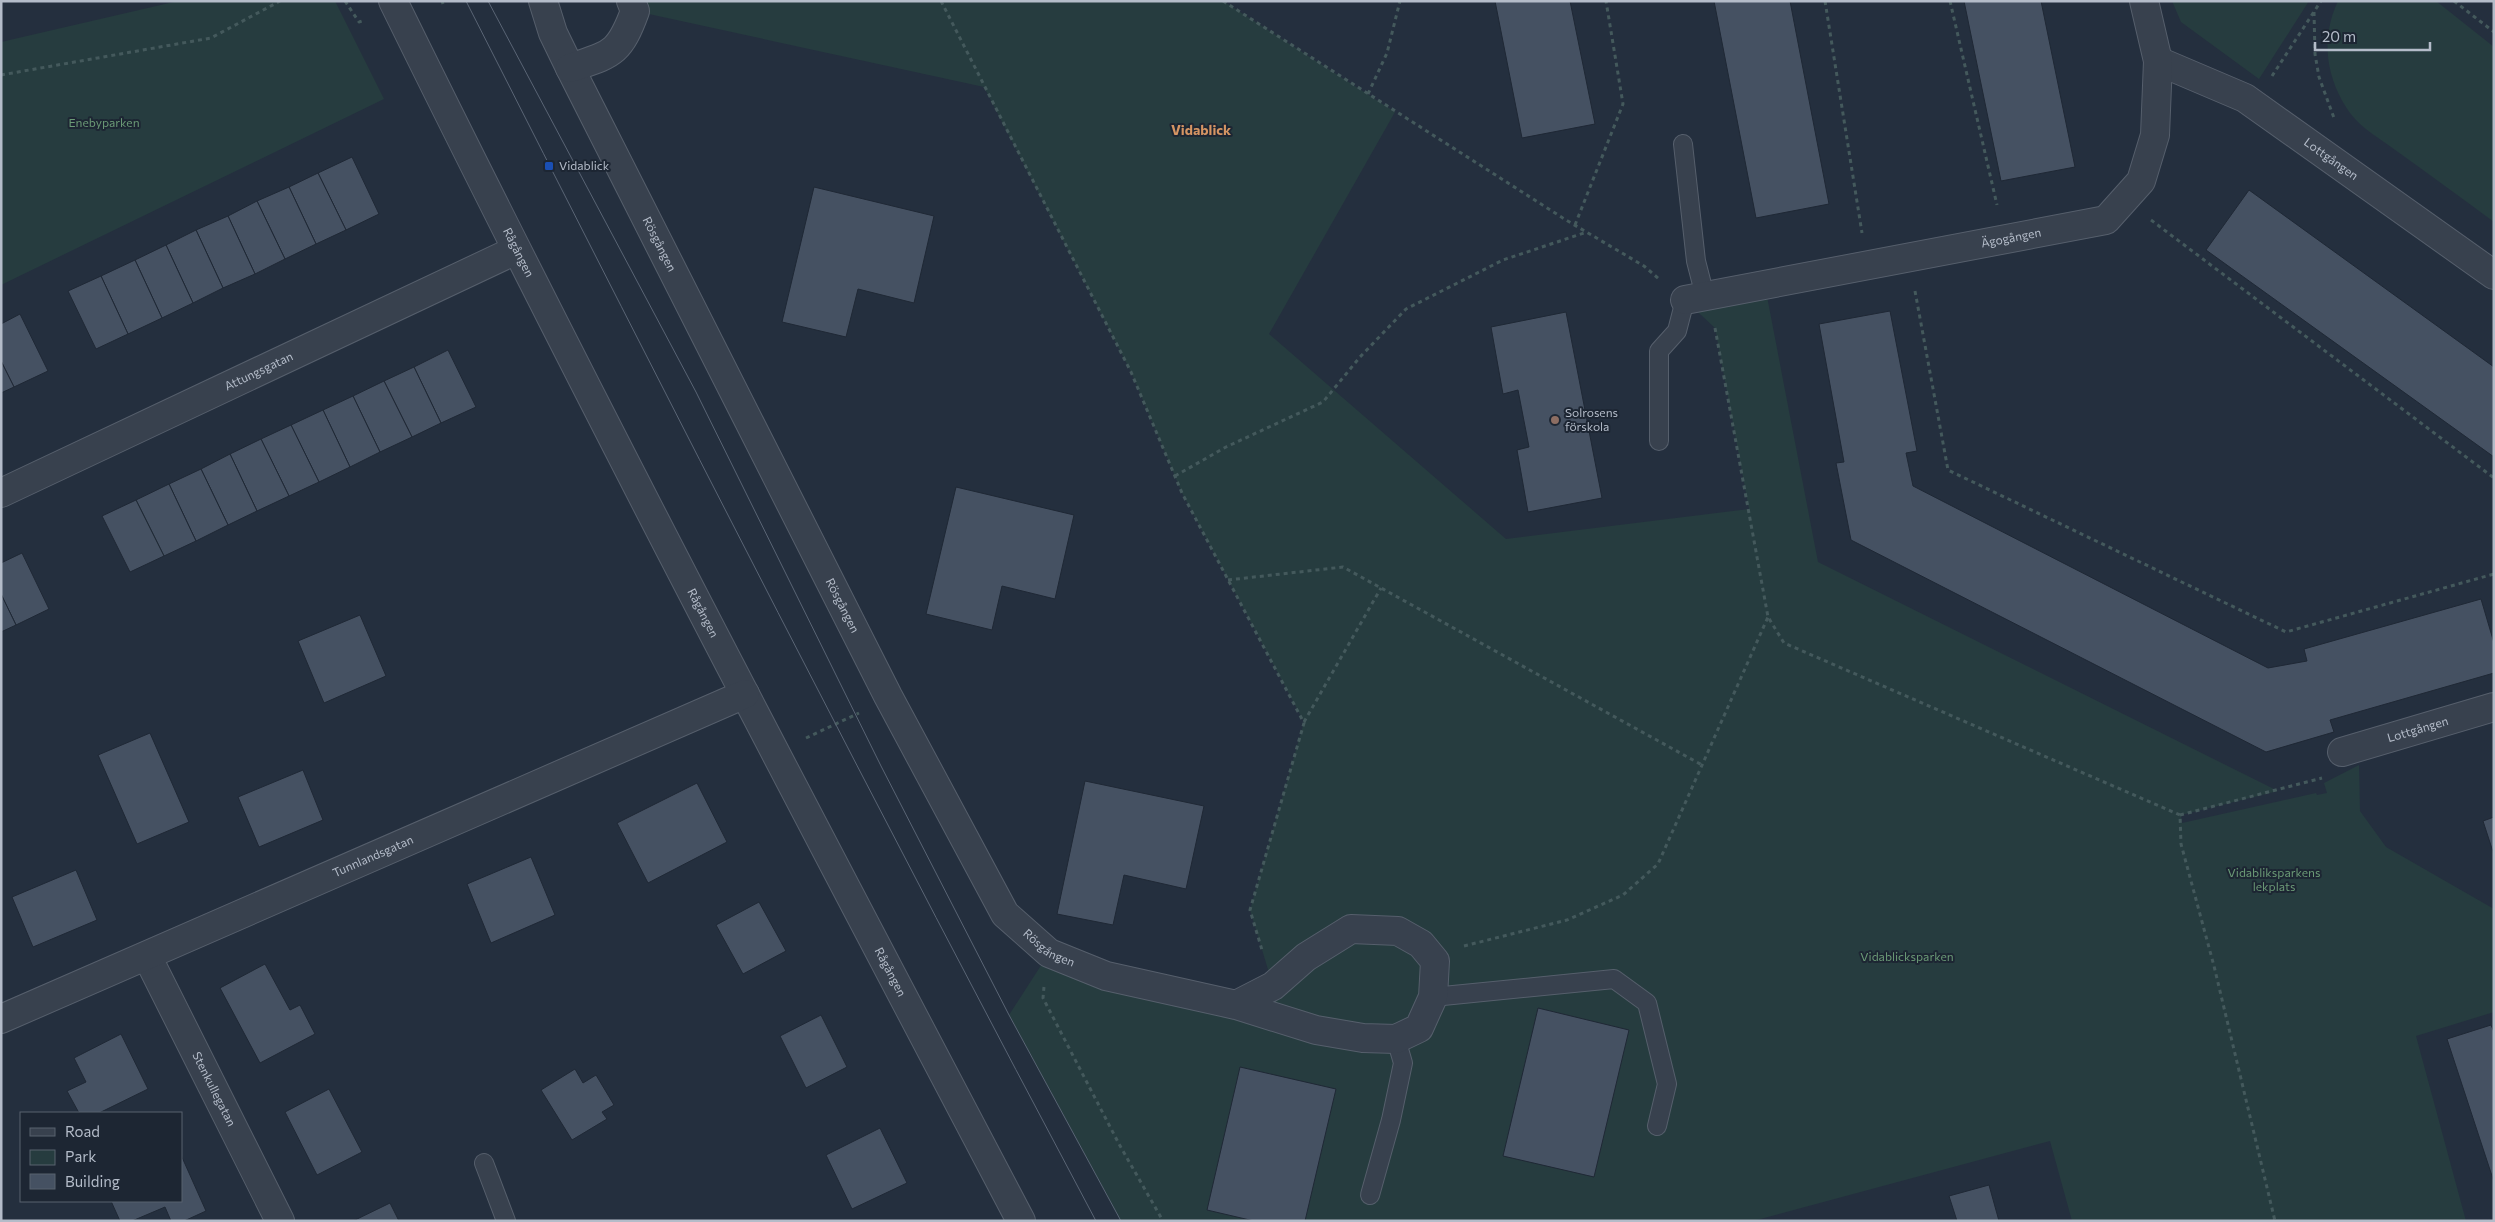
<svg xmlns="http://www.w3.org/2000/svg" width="2495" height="1222" font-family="Commissioner,sans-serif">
  <rect width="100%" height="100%" fill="#242f3e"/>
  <!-- green -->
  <g fill="#263c3f">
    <polygon points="178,1 335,1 384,99 1,285 1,42"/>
    <polygon points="631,1 1223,1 1395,112 1269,334 1506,539 1749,509 1715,328 1685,300 1765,286 1818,562 2278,791 2181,815 2182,823 2316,793 2317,795 2327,793 2324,783 2359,765 2360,811 2386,847 2494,909 2494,1012 2416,1036 2466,1221 2072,1221 2050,1141 1753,1221 1121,1221 1009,1015 1049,953 1236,1005 1273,986 1250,910 1304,722 1182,493 1131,372 984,87 635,11"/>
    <polygon points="2172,1 2309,1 2259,79 2181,22"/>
    <path d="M 2338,1 L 2436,1 L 2494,47 L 2494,222 C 2462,198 2430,175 2398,152 C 2382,140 2362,129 2350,113 C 2326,79 2320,39 2338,1 Z"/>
  </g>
  <!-- building -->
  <g fill="#455162" stroke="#1f2835">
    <polygon points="1495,1 1570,1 1595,124 1522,138"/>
    <polygon points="1714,1 1790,1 1829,204 1756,218"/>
    <polygon points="1964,1 2041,1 2075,167 2001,181"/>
    <polygon points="352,157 379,214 346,230 318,173"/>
    <polygon points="318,173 346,230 316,244 289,187"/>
    <polygon points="289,187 316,244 285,259 257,201"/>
    <polygon points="814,187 934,216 914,303 858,289 846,337 782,322"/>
    <polygon points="2249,190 2494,367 2494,457 2206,250"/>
    <polygon points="257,201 285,259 255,274 228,216"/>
    <polygon points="228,216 255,274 223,288 196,230"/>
    <polygon points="196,230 223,288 193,303 166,245"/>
    <polygon points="166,245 193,303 162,318 135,260"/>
    <polygon points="135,260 162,318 128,334 101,276"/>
    <polygon points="101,276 128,334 96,349 68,291"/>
    <polygon points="1890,311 1917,451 1906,453 1913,486 2268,668 2307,661 2304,649 2481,599 2494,643 2494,673 2330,720 2334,732 2266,752 1851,540 1836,463 1844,462 1819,324"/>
    <polygon points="1566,312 1602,498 1528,512 1517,450 1529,447 1518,390 1503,394 1491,327"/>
    <polygon points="20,314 48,371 14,387 1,361 1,324"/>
    <polygon points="448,350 476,407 441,423 414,367"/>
    <polygon points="1,361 14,387 1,393"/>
    <polygon points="414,367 441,423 412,437 384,381"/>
    <polygon points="384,381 412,437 380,452 353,396"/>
    <polygon points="353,396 380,452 350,467 323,410"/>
    <polygon points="323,410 350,467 319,482 291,425"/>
    <polygon points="291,425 319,482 289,496 261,439"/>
    <polygon points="261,439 289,496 257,511 230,454"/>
    <polygon points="230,454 257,511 228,525 201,469"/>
    <polygon points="201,469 228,525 196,541 169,484"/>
    <polygon points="169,484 196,541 164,556 136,500"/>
    <polygon points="956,487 1074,515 1055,599 1002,586 992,630 926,614"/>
    <polygon points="136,500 164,556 130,572 102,516"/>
    <polygon points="22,553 49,609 16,625 1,594 1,563"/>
    <polygon points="1,594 16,625 1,632"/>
    <polygon points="360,615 386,676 324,703 298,641"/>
    <polygon points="150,733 189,822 137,844 98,755"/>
    <polygon points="303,770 323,820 259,847 238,797"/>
    <polygon points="1085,781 1204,806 1186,889 1124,875 1113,925 1057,914"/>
    <polygon points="697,783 727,842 648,883 617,823"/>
    <polygon points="2494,817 2494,855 2483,821"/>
    <polygon points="531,857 555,915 491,943 467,884"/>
    <polygon points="76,870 97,920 33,947 12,897"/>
    <polygon points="759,902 786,951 743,974 716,925"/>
    <polygon points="265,964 290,1010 300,1005 315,1034 260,1063 220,988"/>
    <polygon points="1538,1008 1629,1030 1594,1177 1503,1156"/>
    <polygon points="821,1015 847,1067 806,1088 780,1036"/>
    <polygon points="2491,1025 2494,1032 2493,1179 2447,1039"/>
    <polygon points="121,1034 148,1089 99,1113 79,1113 67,1091 86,1082 74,1058"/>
    <polygon points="1240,1067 1336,1089 1305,1221 1254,1221 1207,1210"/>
    <polygon points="575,1069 583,1083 596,1075 614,1105 602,1112 607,1119 572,1140 541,1090"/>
    <polygon points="329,1089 362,1152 317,1175 285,1112"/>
    <polygon points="880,1128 907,1183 852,1209 826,1155"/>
    <polygon points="181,1155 206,1211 184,1221 171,1221 165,1207 132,1221 120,1221 111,1201 181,1201"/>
    <polygon points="1989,1185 1999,1221 1957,1221 1949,1196"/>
    <polygon points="390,1203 399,1221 353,1221"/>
  </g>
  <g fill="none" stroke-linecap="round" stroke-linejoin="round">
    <defs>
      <g id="service">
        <polyline points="1683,144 1696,261 1705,296"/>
        <polyline points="1659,441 1659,351 1677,331 1685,300"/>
        <polyline points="1433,997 1614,979 1647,1003 1667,1084 1657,1126"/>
        <polyline points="484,1163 506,1221"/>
        <polyline points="1370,1195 1391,1120 1403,1063 1396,1039"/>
      </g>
      <g id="minor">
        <path id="s1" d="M 393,1 C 595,412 808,816 1021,1221"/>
        <path id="s2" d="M 543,1 L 553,33 L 570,68 L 888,696 L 1005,914 L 1049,953 L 1106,976 L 1236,1005 L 1316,1030 L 1363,1038 L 1396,1039 L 1419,1028 L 1433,997 L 1435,961 L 1421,944 L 1398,931 L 1351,929 L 1306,957 L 1273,986 L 1236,1005"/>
        <path id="s3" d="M 2158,61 L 2245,98 L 2494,275"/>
        <path d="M 570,68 C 611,54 619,55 635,11 L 631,1"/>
        <path id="s4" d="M 1685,300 L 2106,220 L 2141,181 L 2155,135 L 2158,61 L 2144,1"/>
        <path id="s5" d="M 1,493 L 516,250"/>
        <path id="s6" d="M 2342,752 L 2494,707"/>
        <path id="s7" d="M 147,956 L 280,1221"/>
        <path id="s8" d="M 1,1019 L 745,694"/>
      </g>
    </defs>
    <!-- service casing -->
    <use href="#service" stroke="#565f6c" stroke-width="20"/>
    <!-- minor casing -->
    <use href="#minor" stroke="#565f6c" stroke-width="30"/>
    <!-- path -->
    <g stroke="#44595c" stroke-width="3" stroke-dasharray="4 4" stroke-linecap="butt">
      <polyline points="345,1 359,22 365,20"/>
      <polyline points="442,1 443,4"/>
      <polyline points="941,1 1131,372 1182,493 1304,723 1250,910 1262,950"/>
      <polyline points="1223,1 1566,220 1644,266 1659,279"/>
      <polyline points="1825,1 1862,233"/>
      <polyline points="1950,1 1997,205"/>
      <polyline points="2454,1 2494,32"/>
      <polyline points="2314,12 2315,54 2319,77 2334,118"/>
      <polyline points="1,75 211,38 280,1"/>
      <polyline points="2272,76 2321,1"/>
      <polyline points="1368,94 1387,53 1400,1"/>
      <polyline points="2151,220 2494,478"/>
      <polyline points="1575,225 1623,104 1606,1"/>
      <polyline points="1915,291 1948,470 2286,632 2494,574"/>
      <polyline points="1715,328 1768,617 1784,643 2180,815 2181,844 2214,966 2275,1221"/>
      <polyline points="1175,476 1226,447 1323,402 1360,357 1406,309 1503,260 1587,232"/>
      <polyline points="1228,580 1343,567 1702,765"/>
      <polyline points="1304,722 1381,588"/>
      <polyline points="806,738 859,713"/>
      <polyline points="2180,815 2322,778"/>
      <polyline points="1464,946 1567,920 1623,895 1658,864 1768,617"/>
      <polyline points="1044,987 1043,998 1119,1144 1163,1221"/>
    </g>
    <!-- service -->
    <use href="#service" stroke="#38414e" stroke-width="18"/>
    <!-- minor -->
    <use href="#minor" stroke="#38414e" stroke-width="28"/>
    <!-- tram -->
    <g stroke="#5a6575" stroke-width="1">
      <path d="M 466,1 C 673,409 881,817 1096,1221"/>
      <polyline points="488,1 696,392 881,766 1009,1015 1121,1221"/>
    </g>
  </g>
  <!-- markers -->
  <rect fill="#1a4fb4" stroke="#1d2633" stroke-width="2" x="544" y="161" width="10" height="10" rx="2.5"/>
  <circle fill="#8d6e63" stroke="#1d2633" stroke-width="2" cx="1555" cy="420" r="5"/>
  <g text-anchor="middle" stroke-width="4" stroke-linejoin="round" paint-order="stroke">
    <!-- park labels -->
    <g font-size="12" fill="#6b9a76" stroke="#1d2633">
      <text x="104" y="127">Enebyparken</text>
      <text x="2274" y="877">Vidabliksparkens<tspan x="2274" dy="14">lekplats</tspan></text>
      <text x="1907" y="961">Vidablicksparken</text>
    </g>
    <!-- street labels -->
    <g font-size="12" fill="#b4bcc9" stroke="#1d2633">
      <text dy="4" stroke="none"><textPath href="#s3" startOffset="200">Lottgången</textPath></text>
      <text dy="4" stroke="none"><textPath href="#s4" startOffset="332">Ägogången</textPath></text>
      <text dy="4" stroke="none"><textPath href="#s2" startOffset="270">Rösgången</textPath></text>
      <text dy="4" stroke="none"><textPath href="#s1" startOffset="281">Rågången</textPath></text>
      <text dy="4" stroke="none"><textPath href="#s5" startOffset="285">Attungsgatan</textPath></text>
      <text dy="4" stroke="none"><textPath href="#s2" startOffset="675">Rösgången</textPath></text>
      <text dy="4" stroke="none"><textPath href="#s1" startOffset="686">Rågången</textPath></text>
      <text dy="4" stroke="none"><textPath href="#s6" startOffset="79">Lottgången</textPath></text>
      <text dy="4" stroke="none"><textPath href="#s8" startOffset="406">Tunnlandsgatan</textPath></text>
      <text dy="4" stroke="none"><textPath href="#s2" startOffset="1080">Rösgången</textPath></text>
      <text dy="4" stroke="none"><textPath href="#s1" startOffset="1091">Rågången</textPath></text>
      <text dy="4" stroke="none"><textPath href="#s7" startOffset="149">Stenkullegatan</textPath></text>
    </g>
    <!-- poi labels -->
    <g font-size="12" fill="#b4bcc9" stroke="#1d2633" text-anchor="start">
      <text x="559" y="170">Vidablick</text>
      <text x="1565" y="417">Solrosens<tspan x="1565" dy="14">förskola</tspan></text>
    </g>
    <!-- neighbourhood labels -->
    <g font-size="14" font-weight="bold" fill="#d59563" stroke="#1d2633">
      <text x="1201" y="135">Vidablick</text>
    </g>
  </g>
  <!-- border -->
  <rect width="2495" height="1222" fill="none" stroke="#b4bcc9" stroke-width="5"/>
  <!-- legend -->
  <rect x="20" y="1112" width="162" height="90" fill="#1d2633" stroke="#59626f"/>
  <rect x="30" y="1128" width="25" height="8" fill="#38414e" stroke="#59626f"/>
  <text x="65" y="1137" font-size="15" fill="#b4bcc9">Road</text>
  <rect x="30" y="1150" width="25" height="15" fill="#263c3f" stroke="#59626f"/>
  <text x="65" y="1162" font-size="15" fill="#b4bcc9">Park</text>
  <rect x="30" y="1174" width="25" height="15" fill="#455162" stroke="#59626f"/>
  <text x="65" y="1187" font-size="15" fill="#b4bcc9">Building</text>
  <!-- scale -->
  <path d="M2315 42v8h115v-8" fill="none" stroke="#b4bcc9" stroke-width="2.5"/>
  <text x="2322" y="42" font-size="15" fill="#b4bcc9" stroke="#1d2633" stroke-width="4" paint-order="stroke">20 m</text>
</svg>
